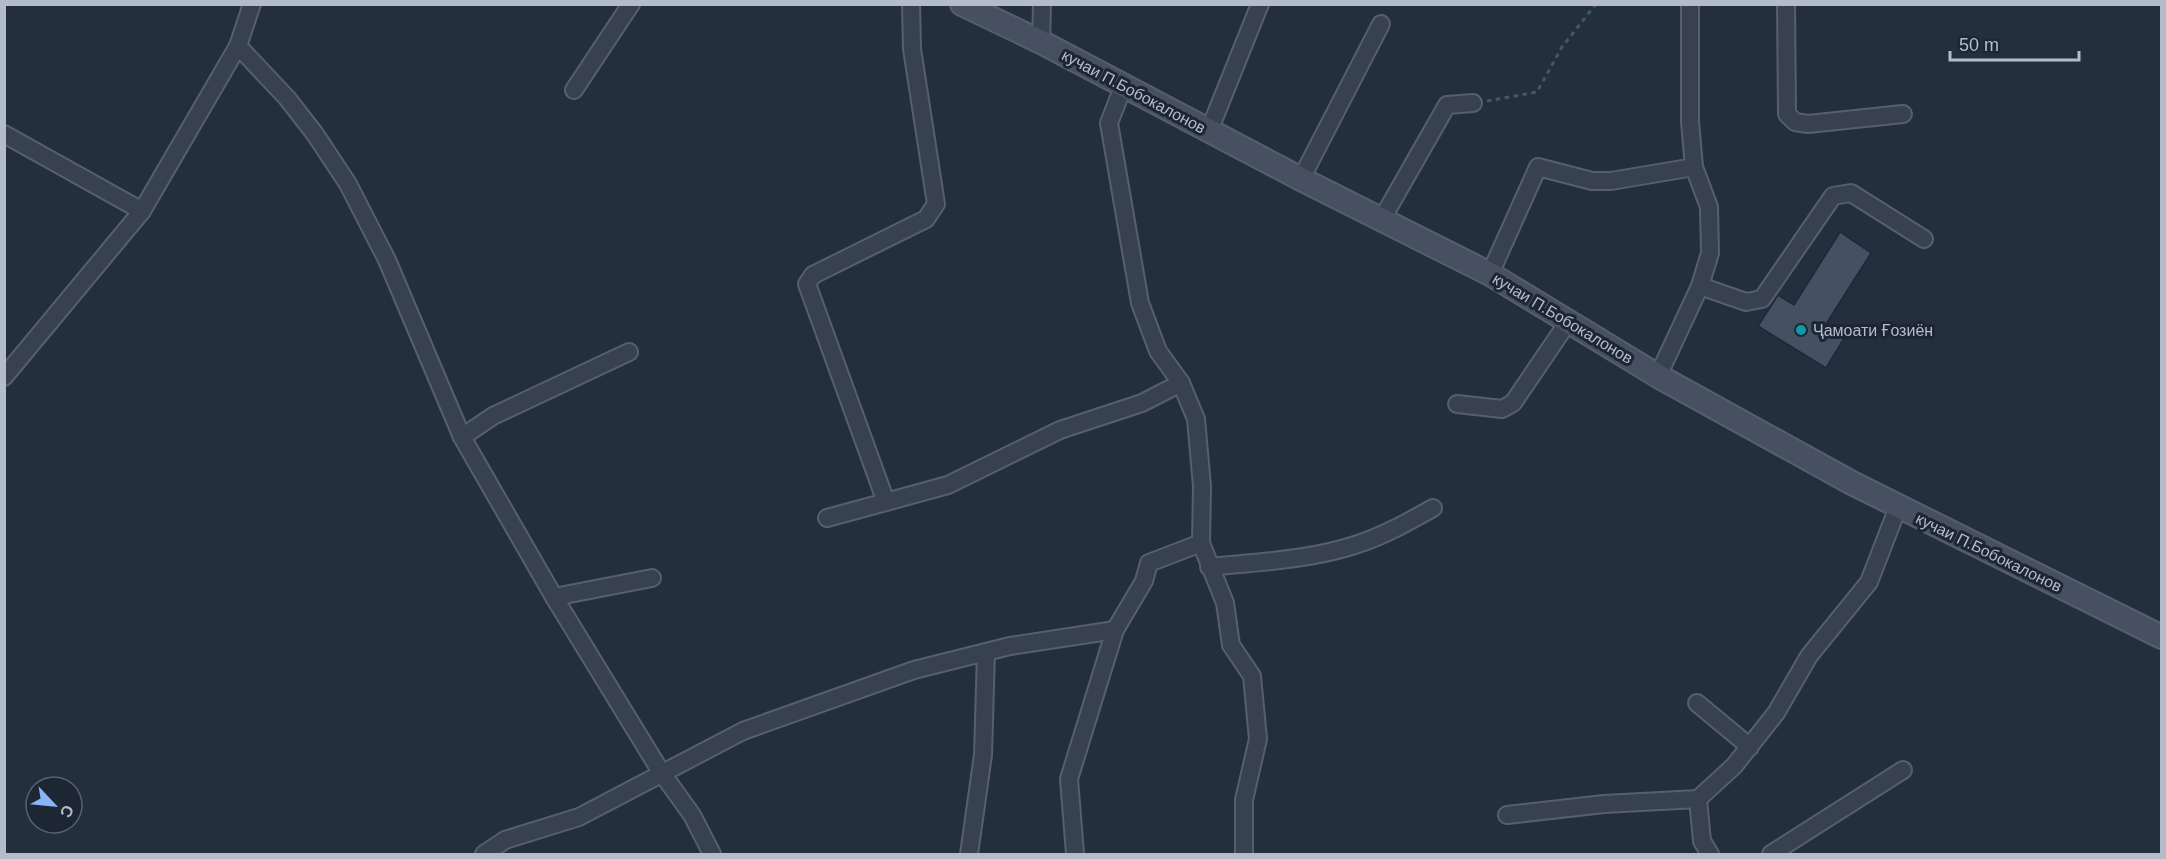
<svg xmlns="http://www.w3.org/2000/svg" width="2166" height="859" font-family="Helvetica,sans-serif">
  <rect width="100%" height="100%" fill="#242f3e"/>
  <!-- building -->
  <polygon fill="#455162" stroke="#1f2835" stroke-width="1.5" points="1840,232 1871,253 1826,324 1846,335 1826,368 1758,326 1778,295 1794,305"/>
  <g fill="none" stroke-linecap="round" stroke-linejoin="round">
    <defs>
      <g id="street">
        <polyline points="911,4 912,49 936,204 926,219 813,275 807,284 886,502 948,485 1060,430 1142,403 1181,383"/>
        <polyline points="1786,4 1787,114 1795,122 1808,124 1903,114"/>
        <polyline points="1041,42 1042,4"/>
        <polyline points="238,46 287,98 315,134 348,184 387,260 462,437 554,597 661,772 692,815 712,854"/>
        <polyline points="1123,87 1109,123 1140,303 1158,351 1181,383 1196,419 1202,486 1201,543 1225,603 1231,645 1252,676 1258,739 1244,800 1244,854"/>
        <polyline points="574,90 631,4"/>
        <polyline points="1209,131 1260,4"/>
        <polyline points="4,134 142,211"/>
        <polyline points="1301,179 1381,24"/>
        <polyline points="1382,219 1447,105 1473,103"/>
        <polyline points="1490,274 1538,167 1592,181 1611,181 1694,167"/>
        <polyline points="1700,286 1746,302 1762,299 1833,196 1851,193 1924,239"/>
        <polyline points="1658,376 1700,286 1710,253 1709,207 1694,167 1690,122 1690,4"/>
        <polyline points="4,377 142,211 238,46 252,4"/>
        <polyline points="1457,404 1502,409 1513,403 1568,322"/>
        <polyline points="462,437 493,416 629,352"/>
        <polyline points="827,518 886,502"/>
        <path d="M 1209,567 C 1258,562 1311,560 1358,544 C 1385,535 1408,522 1433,508"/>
        <polyline points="554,597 652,578"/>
        <polyline points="1115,630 1144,581 1149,563 1201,543"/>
        <polyline points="1697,703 1750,747"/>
        <polyline points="1507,815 1604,804 1698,799"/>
        <polyline points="484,854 505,840 579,817 743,731 914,670 1010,646 1115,630 1069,779 1075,854"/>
        <polyline points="969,854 983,755 986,652"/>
        <polyline points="1710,854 1702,841 1698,799 1734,766 1776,713 1809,656 1869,582 1898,507"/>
        <polyline points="1771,854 1903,770"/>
      </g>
      <polyline id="secondary" points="962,4 1041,42 1301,179 1490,274 1658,376 1852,483 2162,637"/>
    </defs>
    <!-- street casing -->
    <use href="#street" stroke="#565f6c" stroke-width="20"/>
    <!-- secondary casing -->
    <use href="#secondary" stroke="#565f6c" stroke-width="26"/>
    <!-- path -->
    <polyline stroke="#44595c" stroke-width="3" stroke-dasharray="4.5 4.5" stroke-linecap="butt" points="1487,101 1537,92 1562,47 1596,4"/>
    <!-- street -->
    <use href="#street" stroke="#38414e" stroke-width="16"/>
    <!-- secondary -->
    <use href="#secondary" stroke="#465061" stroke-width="22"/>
  </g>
  <!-- markers -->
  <circle fill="#0f9aa8" stroke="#1d2633" stroke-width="2" cx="1801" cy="330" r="6"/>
  <g text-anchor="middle" stroke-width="6" stroke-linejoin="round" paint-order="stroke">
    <!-- street labels -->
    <g font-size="16" fill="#b4bcc9" stroke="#1d2633">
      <text transform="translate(1134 91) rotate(28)" y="6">кучаи П.Бобокалонов</text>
      <text transform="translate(1563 318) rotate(31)" y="6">кучаи П.Бобокалонов</text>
      <text transform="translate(1989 552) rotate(26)" y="6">кучаи П.Бобокалонов</text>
    </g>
    <!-- poi labels -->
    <g font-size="16" fill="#b4bcc9" stroke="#1d2633" text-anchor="start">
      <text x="1813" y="336">Ҷамоати Ғозиён</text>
    </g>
  </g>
  <!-- border -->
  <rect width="2166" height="859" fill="none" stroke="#b4bcc9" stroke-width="12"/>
  <!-- north arrow -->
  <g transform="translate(54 805) rotate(116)"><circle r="28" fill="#1d2633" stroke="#59626f" stroke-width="1.5"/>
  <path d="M0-4.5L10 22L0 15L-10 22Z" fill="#8ab4f8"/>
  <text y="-9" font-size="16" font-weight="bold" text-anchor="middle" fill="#b4bcc9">С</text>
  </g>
  <!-- scale -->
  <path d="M1950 51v9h129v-9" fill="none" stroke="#b4bcc9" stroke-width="3"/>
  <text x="1959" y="51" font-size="18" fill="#b4bcc9" stroke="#1d2633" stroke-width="4.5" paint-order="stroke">50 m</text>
</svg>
